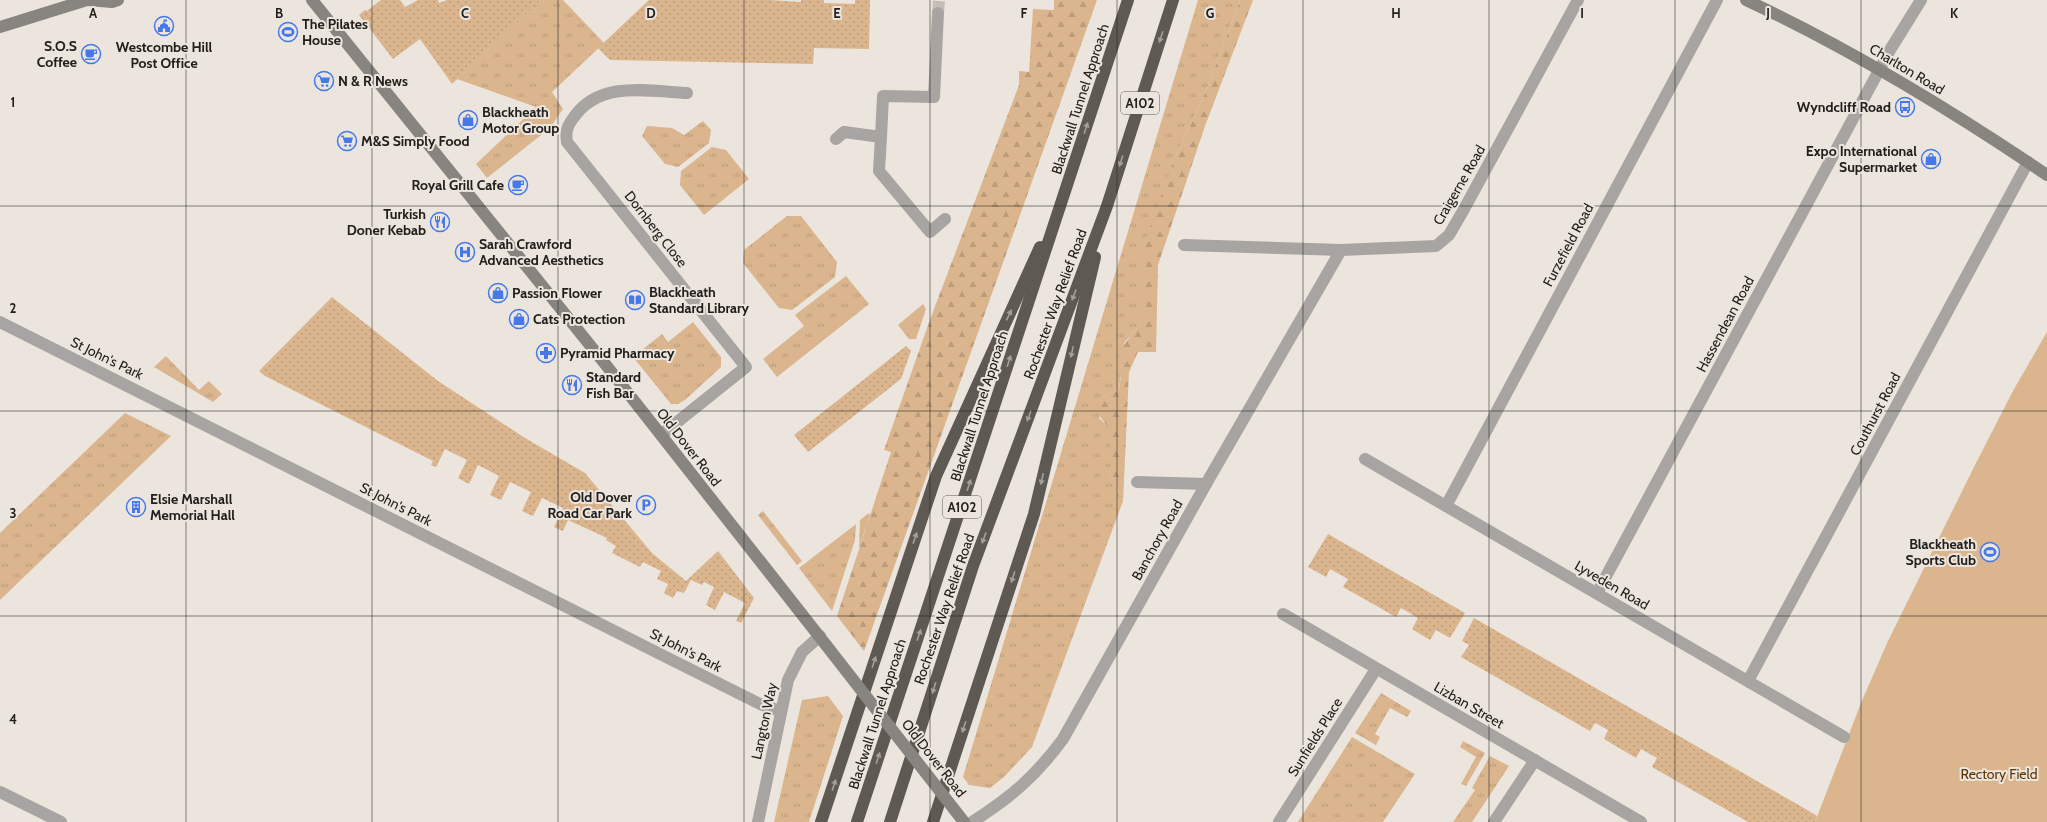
<svg xmlns="http://www.w3.org/2000/svg" width="2047" height="822" font-family="Cabin,sans-serif">
  <defs>
    <pattern id="grass-tufts" width="24" height="20" patternUnits="userSpaceOnUse"><rect width="24" height="20" fill="#dab58e"/><path d="M3 7l-1-3M5 7V3M7 7l1-3M15 17l-1-3M17 17v-4M19 17l1-3" fill="none" stroke="#bb9b7a"/></pattern>
    <pattern id="forest-firs" width="22" height="20" patternUnits="userSpaceOnUse"><rect width="22" height="20" fill="#dab58e"/><path d="M5 1l3.5 6h-7zM16 11l3.5 6h-7z" fill="#bb9b7a"/></pattern>
    <pattern id="garden-dots" width="8" height="8" patternUnits="userSpaceOnUse"><rect width="8" height="8" fill="#dab58e"/><path d="M2 2h.1M6 6h.1" fill="none" stroke="#bb9b7a" stroke-width="1.8" stroke-linecap="round"/></pattern>
  </defs>
  <rect width="100%" height="100%" fill="#ece5de"/>
  <!-- grass -->
  <g fill="url(#grass-tufts)">
    <polygon points="541,0 563,0 604,43 552,92 563,109 550,128 487,178 476,164 536,107 457,79"/>
    <polygon points="1198,0 1240,0 1206,91 1173,162 1142,299 1141,324 1124,343 1119,390 1103,397 1099,418 1110,429 1110,473 1123,501 1032,747 1004,777 990,788 969,785 963,777"/>
    <polygon points="703,121 711,130 709,143 678,167 665,164 642,136 647,126 672,128 684,135"/>
    <polygon points="712,147 726,150 749,179 704,215 680,185 681,171"/>
    <polygon points="787,216 801,216 837,262 835,277 792,310 779,308 743,263 744,250"/>
    <polygon points="846,276 869,304 777,377 763,359 804,326 795,315"/>
    <polygon points="923,304 926,309 916,339 909,339 898,325"/>
    <polygon points="693,322 721,357 721,367 685,400 678,404 671,404 633,357 662,334 668,342"/>
    <polygon points="166,356 199,390 209,381 222,394 213,402 154,367"/>
    <polygon points="125,413 171,436 0,600 0,533"/>
    <polygon points="763,511 802,561 797,565 758,515"/>
    <polygon points="869,513 870,515 859,549 860,520"/>
    <polygon points="856,524 855,540 832,611 799,568"/>
    <polygon points="1381,693 1411,711 1407,717 1390,708 1375,734 1380,737 1376,745 1355,733"/>
    <polygon points="828,696 843,716 809,822 774,822 802,700"/>
    <polygon points="1352,737 1415,774 1383,822 1298,822"/>
    <polygon points="1463,741 1485,753 1466,786 1461,784 1476,757 1460,747"/>
    <polygon points="1490,756 1509,766 1472,822 1453,822 1475,790 1472,788"/>
  </g>
  <!-- forest -->
  <g fill="url(#forest-firs)">
    <polygon points="1054,0 1097,0 864,651 837,616 891,452 884,450 931,317 1019,85 1019,71 1029,72 1033,9 1054,10"/>
    <path d="M 1240,0 L 1253,0 L 1205,126 L 1158,265 L 1156,352 L 1138,352 L 1129,372 L 1123,501 L 1110,473 L 1110,430 L 1095,410 L 1103,397 L 1119,390 L 1121,375 L 1115,371 C 1116,351 1128,339 1141,324 L 1141,254 L 1173,162 L 1206,91 Z"/>
  </g>
  <!-- park -->
  <polygon fill="#dab58e" points="2047,332 2047,822 1815,822 1861,703 1888,641 1976,463 2014,389"/>
  <!-- garden -->
  <g fill="url(#garden-dots)">
    <polygon points="381,0 400,0 405,7 418,0 438,0 439,3 447,0 541,0 452,84 420,39 393,59 359,15 365,10 367,11"/>
    <polygon points="649,0 769,0 801,2 801,0 824,0 824,3 855,4 855,0 870,0 869,49 814,48 813,64 610,60 598,48"/>
    <polygon points="332,297 438,381 525,438 585,473 652,553 686,581 718,551 754,598 741,623 736,621 745,603 724,592 715,610 706,605 714,587 704,582 702,585 691,580 684,593 677,591 673,598 664,593 668,584 657,579 661,571 643,562 640,567 612,553 616,546 606,540 607,538 568,520 563,531 554,527 563,508 542,498 533,516 522,511 531,492 510,482 501,500 490,495 499,476 478,465 469,484 458,478 467,460 445,449 436,467 431,465 433,461 265,376 259,371"/>
    <polygon points="906,346 911,351 901,379 808,452 794,435"/>
    <polygon points="1328,534 1465,613 1450,638 1436,630 1430,640 1412,629 1418,618 1401,608 1396,617 1343,587 1348,579 1330,569 1326,577 1308,567"/>
    <polygon points="1474,618 1809,811 1817,816 1815,822 1748,822 1652,767 1657,758 1641,749 1636,758 1604,739 1608,730 1595,723 1590,731 1461,657 1469,645 1462,641"/>
  </g>
  <g fill="none" stroke-linecap="round" stroke-linejoin="round">
    <!-- street-tunnel -->
    <polyline stroke="#c4beb7" stroke-width="12" stroke-dasharray="12 6" stroke-linecap="butt" points="938,13 939,0"/>
    <!-- street -->
    <g stroke="#a7a4a1" stroke-width="12">
      <polyline points="881,137 879,171 930,232 945,219"/>
      <polyline points="836,139 844,132 881,137 883,96 934,97 938,13"/>
      <polyline points="1184,245 1341,250 1436,246 1449,235 1463,211 1578,0"/>
      <polyline points="0,322 666,657 760,704 780,711"/>
      <path d="M 661,435 L 746,367 L 567,142 C 565,131 568,125 574,117 C 600,80 648,91 687,93"/>
      <polyline points="1365,459 1844,737"/>
      <polyline points="1137,482 1206,484"/>
      <polyline points="1446,506 1717,0"/>
      <polyline points="1597,593 1890,50 1921,0"/>
      <polyline points="1283,614 1641,822"/>
      <polyline points="1748,681 2028,162"/>
      <polyline points="0,792 61,822"/>
      <polyline points="758,822 788,680 802,652 820,636"/>
      <path d="M 972,822 C 1011,797 1035,777 1063,739 L 1206,484 L 1341,250"/>
      <polyline points="1279,822 1376,669"/>
      <polyline points="1494,822 1535,760"/>
    </g>
    <!-- secondary -->
    <g stroke="#888480" stroke-width="12">
      <polyline points="88,0 112,2 118,0"/>
      <polyline points="312,0 602,360 826,645"/>
      <path d="M 1746,0 C 1851,49 1951,110 2047,175"/>
      <polyline points="0,27 87,0"/>
    </g>
    <!-- highway -->
    <g stroke="#5f5954" stroke-width="12">
      <polyline points="821,822 936,476 1040,247"/>
      <polyline points="857,822 1128,0"/>
      <polyline points="890,822 973,566 1107,206 1173,0"/>
      <polyline points="933,822 1034,514 1095,257"/>
    </g>
    <!-- secondary-bridge -->
    <polyline stroke="#888480" stroke-width="12" points="826,645 964,822"/>
  </g>
  <!-- one-way arrows -->
  <defs><path id="oneway-solid" d="M-6-.8H1V-3.2L6.5 0L1 3.2V.8H-6Z"/></defs>
  <g fill="#a69f99">
    <use href="#oneway-solid" transform="translate(1161 37) rotate(108)"/>
    <use href="#oneway-solid" transform="translate(1086 128) rotate(-72)"/>
    <use href="#oneway-solid" transform="translate(1121 161) rotate(108)"/>
    <use href="#oneway-solid" transform="translate(1074 295) rotate(110)"/>
    <use href="#oneway-solid" transform="translate(1009 315) rotate(-65)"/>
    <use href="#oneway-solid" transform="translate(1072 352) rotate(103)"/>
    <use href="#oneway-solid" transform="translate(1009 361) rotate(-72)"/>
    <use href="#oneway-solid" transform="translate(1029 416) rotate(110)"/>
    <use href="#oneway-solid" transform="translate(1042 479) rotate(103)"/>
    <use href="#oneway-solid" transform="translate(969 485) rotate(-72)"/>
    <use href="#oneway-solid" transform="translate(915 538) rotate(-72)"/>
    <use href="#oneway-solid" transform="translate(984 538) rotate(110)"/>
    <use href="#oneway-solid" transform="translate(1013 577) rotate(108)"/>
    <use href="#oneway-solid" transform="translate(919 635) rotate(-71)"/>
    <use href="#oneway-solid" transform="translate(874 662) rotate(-72)"/>
    <use href="#oneway-solid" transform="translate(934 688) rotate(108)"/>
    <use href="#oneway-solid" transform="translate(964 727) rotate(108)"/>
    <use href="#oneway-solid" transform="translate(878 758) rotate(-72)"/>
    <use href="#oneway-solid" transform="translate(834 785) rotate(-72)"/>
  </g>
  <!-- grid -->
  <path fill="none" stroke="#22201d" stroke-width="1" stroke-opacity="0.55" d="M 186,0 L 186,822M 372,0 L 372,822M 558,0 L 558,822M 744,0 L 744,822M 930,0 L 930,822M 1117,0 L 1117,822M 1303,0 L 1303,822M 1489,0 L 1489,822M 1675,0 L 1675,822M 1861,0 L 1861,822M 0,206 L 2047,206M 0,411 L 2047,411M 0,616 L 2047,616"/>
  <!-- icons -->
  <defs>
    <symbol id="civic-ring" viewBox="-11 -11 22 22"><circle r="9.5" fill="#ece5de" stroke="#4579ea" stroke-width="1.5"/><path d="M-.6-6.5H3V-4.5H.6V-3L4-1V1h2V6H-6V1h2V-1L-.6-3ZM-1.2 2.5V6h2.4V2.5Z" fill="#4579ea"/></symbol>
    <symbol id="stadium-ring" viewBox="-11 -11 22 22"><circle r="9.5" fill="#ece5de" stroke="#4579ea" stroke-width="1.5"/><path d="M0-5a6.5 5 0 1 0 0 10a6.5 5 0 1 0 0-10ZM-3.5-1.8h7v3.6h-7Z" fill="#4579ea"/></symbol>
    <symbol id="cafe-ring" viewBox="-11 -11 22 22"><circle r="9.5" fill="#ece5de" stroke="#4579ea" stroke-width="1.5"/><path d="M-5.5-4.5H6V0H3Q3 3.5 0 3.5H-2.5Q-5.5 3.5-5.5 0ZM3-3.2v2h1.7v-2ZM-6 4.5H4V6H-6Z" fill="#4579ea"/></symbol>
    <symbol id="supermarket-ring" viewBox="-11 -11 22 22"><circle r="9.5" fill="#ece5de" stroke="#4579ea" stroke-width="1.5"/><path d="M-6-5.5h2.5l.6 2H6L4.5 2H-2.5L-4.4-4H-6ZM-1.5 3.2a1.3 1.3 0 1 0 .1 0ZM3 3.2a1.3 1.3 0 1 0 .1 0Z" fill="#4579ea"/></symbol>
    <symbol id="bus-ring" viewBox="-11 -11 22 22"><circle r="9.5" fill="#ece5de" stroke="#4579ea" stroke-width="1.5"/><path d="M-5-6H5V4H4V6H2V4H-2V6H-4V4H-5ZM-3.5-4V0h7V-4ZM-3.5 1.2v1.5H-2V1.2ZM2 1.2v1.5H3.5V1.2Z" fill="#4579ea"/></symbol>
    <symbol id="shop-ring" viewBox="-11 -11 22 22"><circle r="9.5" fill="#ece5de" stroke="#4579ea" stroke-width="1.5"/><path d="M-5-2.5h2.3a2.7 3.5 0 0 1 5.4 0H5L5.5 6h-11ZM-1.5-2.5h3a1.5 2.3 0 0 0-3 0Z" fill="#4579ea"/></symbol>
    <symbol id="restaurant-ring" viewBox="-11 -11 22 22"><circle r="9.5" fill="#ece5de" stroke="#4579ea" stroke-width="1.5"/><path d="M-5-6h1v4h1v-4h1v4h1v-4h1v5L-1.5 .5V6h-2V.5L-5-1ZM5-6V6H3V1.5H1.5Q1.5-4 5-6Z" fill="#4579ea"/></symbol>
    <symbol id="hospital-ring" viewBox="-11 -11 22 22"><circle r="9.5" fill="#ece5de" stroke="#4579ea" stroke-width="1.5"/><path d="M-5-5h3v3.5h4V-5h3V5h-3V1.5h-4V5h-3Z" fill="#4579ea"/></symbol>
    <symbol id="library-ring" viewBox="-11 -11 22 22"><circle r="9.5" fill="#ece5de" stroke="#4579ea" stroke-width="1.5"/><path d="M-6-4Q-3-5.5-.7-3.5V5Q-3 3-6 4ZM6-4Q3-5.5 .7-3.5V5Q3 3 6 4Z" fill="#4579ea"/></symbol>
    <symbol id="pharmacy-ring" viewBox="-11 -11 22 22"><circle r="9.5" fill="#ece5de" stroke="#4579ea" stroke-width="1.5"/><path d="M-2-6h4v4h4v4h-4v4h-4v-4h-4v-4h4Z" fill="#4579ea"/></symbol>
    <symbol id="parking-ring" viewBox="-11 -11 22 22"><circle r="9.5" fill="#ece5de" stroke="#4579ea" stroke-width="1.5"/><path d="M-3.5-5.5H1a3.5 3.5 0 0 1 0 7H-1V5.5H-3.5ZM-1-3.4V-.6H.8a1.4 1.4 0 0 0 0-2.8Z" fill="#4579ea"/></symbol>
    <symbol id="building-ring" viewBox="-11 -11 22 22"><circle r="9.5" fill="#ece5de" stroke="#4579ea" stroke-width="1.5"/><path d="M-4-6H4V6H1V3H-1V6H-4ZM-2.5-4.3h1.7v1.8h-1.7ZM.8-4.3h1.7v1.8H.8ZM-2.5-1h1.7V.8h-1.7ZM.8-1h1.7V.8H.8Z" fill="#4579ea"/></symbol>
  </defs>
  <g fill-rule="evenodd">
    <use href="#civic-ring" x="153" y="15" width="22" height="22"/>
    <use href="#stadium-ring" x="277" y="21" width="22" height="22"/>
    <use href="#cafe-ring" x="80" y="43" width="22" height="22"/>
    <use href="#supermarket-ring" x="313" y="70" width="22" height="22"/>
    <use href="#bus-ring" x="1894" y="96" width="22" height="22"/>
    <use href="#shop-ring" x="457" y="109" width="22" height="22"/>
    <use href="#supermarket-ring" x="336" y="130" width="22" height="22"/>
    <use href="#shop-ring" x="1920" y="148" width="22" height="22"/>
    <use href="#cafe-ring" x="507" y="174" width="22" height="22"/>
    <use href="#restaurant-ring" x="429" y="211" width="22" height="22"/>
    <use href="#hospital-ring" x="454" y="241" width="22" height="22"/>
    <use href="#shop-ring" x="487" y="282" width="22" height="22"/>
    <use href="#library-ring" x="624" y="289" width="22" height="22"/>
    <use href="#shop-ring" x="508" y="308" width="22" height="22"/>
    <use href="#pharmacy-ring" x="535" y="342" width="22" height="22"/>
    <use href="#restaurant-ring" x="561" y="374" width="22" height="22"/>
    <use href="#parking-ring" x="635" y="494" width="22" height="22"/>
    <use href="#building-ring" x="125" y="496" width="22" height="22"/>
    <use href="#stadium-ring" x="1979" y="541" width="22" height="22"/>
  </g>
  <g text-anchor="middle" stroke-width="4" stroke-linejoin="round" paint-order="stroke">
    <!-- shield labels -->
    <g fill="#ece5de" stroke="#5f5b57" stroke-width="1">
      <rect x="1121" y="92" width="38" height="22" rx="3"/>
      <rect x="943" y="496" width="38" height="22" rx="3"/>
    </g>
    <g font-size="13" font-weight="bold" fill="#22201d">
      <text x="1140" y="108">A102</text>
      <text x="962" y="512">A102</text>
    </g>
    <!-- poi labels -->
    <g font-size="14" font-weight="bold" fill="#22201d" stroke="#ece5de" text-anchor="start">
      <text x="302" y="29">The Pilates<tspan x="302" dy="16">House</tspan></text>
      <text x="77" y="51" text-anchor="end">S.O.S<tspan x="77" dy="16">Coffee</tspan></text>
      <text x="164" y="52" text-anchor="middle">Westcombe Hill<tspan x="164" dy="16">Post Office</tspan></text>
      <text x="338" y="86">N &amp; R News</text>
      <text x="1891" y="112" text-anchor="end">Wyndcliff Road</text>
      <text x="482" y="117">Blackheath<tspan x="482" dy="16">Motor Group</tspan></text>
      <text x="361" y="146">M&amp;S Simply Food</text>
      <text x="1917" y="156" text-anchor="end">Expo International<tspan x="1917" dy="16">Supermarket</tspan></text>
      <text x="504" y="190" text-anchor="end">Royal Grill Cafe</text>
      <text x="426" y="219" text-anchor="end">Turkish<tspan x="426" dy="16">Doner Kebab</tspan></text>
      <text x="479" y="249">Sarah Crawford<tspan x="479" dy="16">Advanced Aesthetics</tspan></text>
      <text x="649" y="297">Blackheath<tspan x="649" dy="16">Standard Library</tspan></text>
      <text x="512" y="298">Passion Flower</text>
      <text x="533" y="324">Cats Protection</text>
      <text x="560" y="358">Pyramid Pharmacy</text>
      <text x="586" y="382">Standard<tspan x="586" dy="16">Fish Bar</tspan></text>
      <text x="632" y="502" text-anchor="end">Old Dover<tspan x="632" dy="16">Road Car Park</tspan></text>
      <text x="150" y="504">Elsie Marshall<tspan x="150" dy="16">Memorial Hall</tspan></text>
      <text x="1976" y="549" text-anchor="end">Blackheath<tspan x="1976" dy="16">Sports Club</tspan></text>
    </g>
    <!-- street labels -->
    <g font-size="14" fill="#22201d" stroke="#ece5de">
      <text transform="translate(1907 69) rotate(31)" y="5">Charlton Road</text>
      <text transform="translate(1080 99) rotate(-72)" y="5">Blackwall Tunnel Approach</text>
      <text transform="translate(1459 185) rotate(-60)" y="5">Craigerne Road</text>
      <text transform="translate(656 229) rotate(52)" y="5">Dornberg Close</text>
      <text transform="translate(1568 245) rotate(-62)" y="5">Furzefield Road</text>
      <text transform="translate(1055 304) rotate(-70)" y="5">Rochester Way Relief Road</text>
      <text transform="translate(1725 324) rotate(-62)" y="5">Hassendean Road</text>
      <text transform="translate(107 358) rotate(26)" y="5">St John's Park</text>
      <text transform="translate(979 406) rotate(-72)" y="5">Blackwall Tunnel Approach</text>
      <text transform="translate(1875 414) rotate(-62)" y="5">Couthurst Road</text>
      <text transform="translate(689 447) rotate(52)" y="5">Old Dover Road</text>
      <text transform="translate(396 504) rotate(27)" y="5">St John's Park</text>
      <text transform="translate(1157 540) rotate(-61)" y="5">Banchory Road</text>
      <text transform="translate(1612 585) rotate(30)" y="5">Lyveden Road</text>
      <text transform="translate(944 609) rotate(-71)" y="5">Rochester Way Relief Road</text>
      <text transform="translate(686 650) rotate(27)" y="5">St John's Park</text>
      <text transform="translate(1469 705) rotate(30)" y="5">Lizban Street</text>
      <text transform="translate(877 714) rotate(-72)" y="5">Blackwall Tunnel Approach</text>
      <text transform="translate(764 721) rotate(-78)" y="5">Langton Way</text>
      <text transform="translate(1315 737) rotate(-58)" y="5">Sunfields Place</text>
      <text transform="translate(934 758) rotate(52)" y="5">Old Dover Road</text>
    </g>
    <!-- park labels -->
    <g font-size="14" fill="#5b3500" stroke="#ece5de">
      <text x="1999" y="779">Rectory Field</text>
    </g>
  </g>
  <g font-size="13" text-anchor="middle" font-weight="bold" fill="#22201d" stroke="#ece5de" stroke-width="4" stroke-linejoin="round" paint-order="stroke">
    <text x="93" y="18">A</text>
    <text x="279" y="18">B</text>
    <text x="465" y="18">C</text>
    <text x="651" y="18">D</text>
    <text x="837" y="18">E</text>
    <text x="1024" y="18">F</text>
    <text x="1210" y="18">G</text>
    <text x="1396" y="18">H</text>
    <text x="1582" y="18">I</text>
    <text x="1768" y="18">J</text>
    <text x="1954" y="18">K</text>
    <text x="13" y="107">1</text>
    <text x="13" y="313">2</text>
    <text x="13" y="518">3</text>
    <text x="13" y="724">4</text>
  </g>
</svg>
